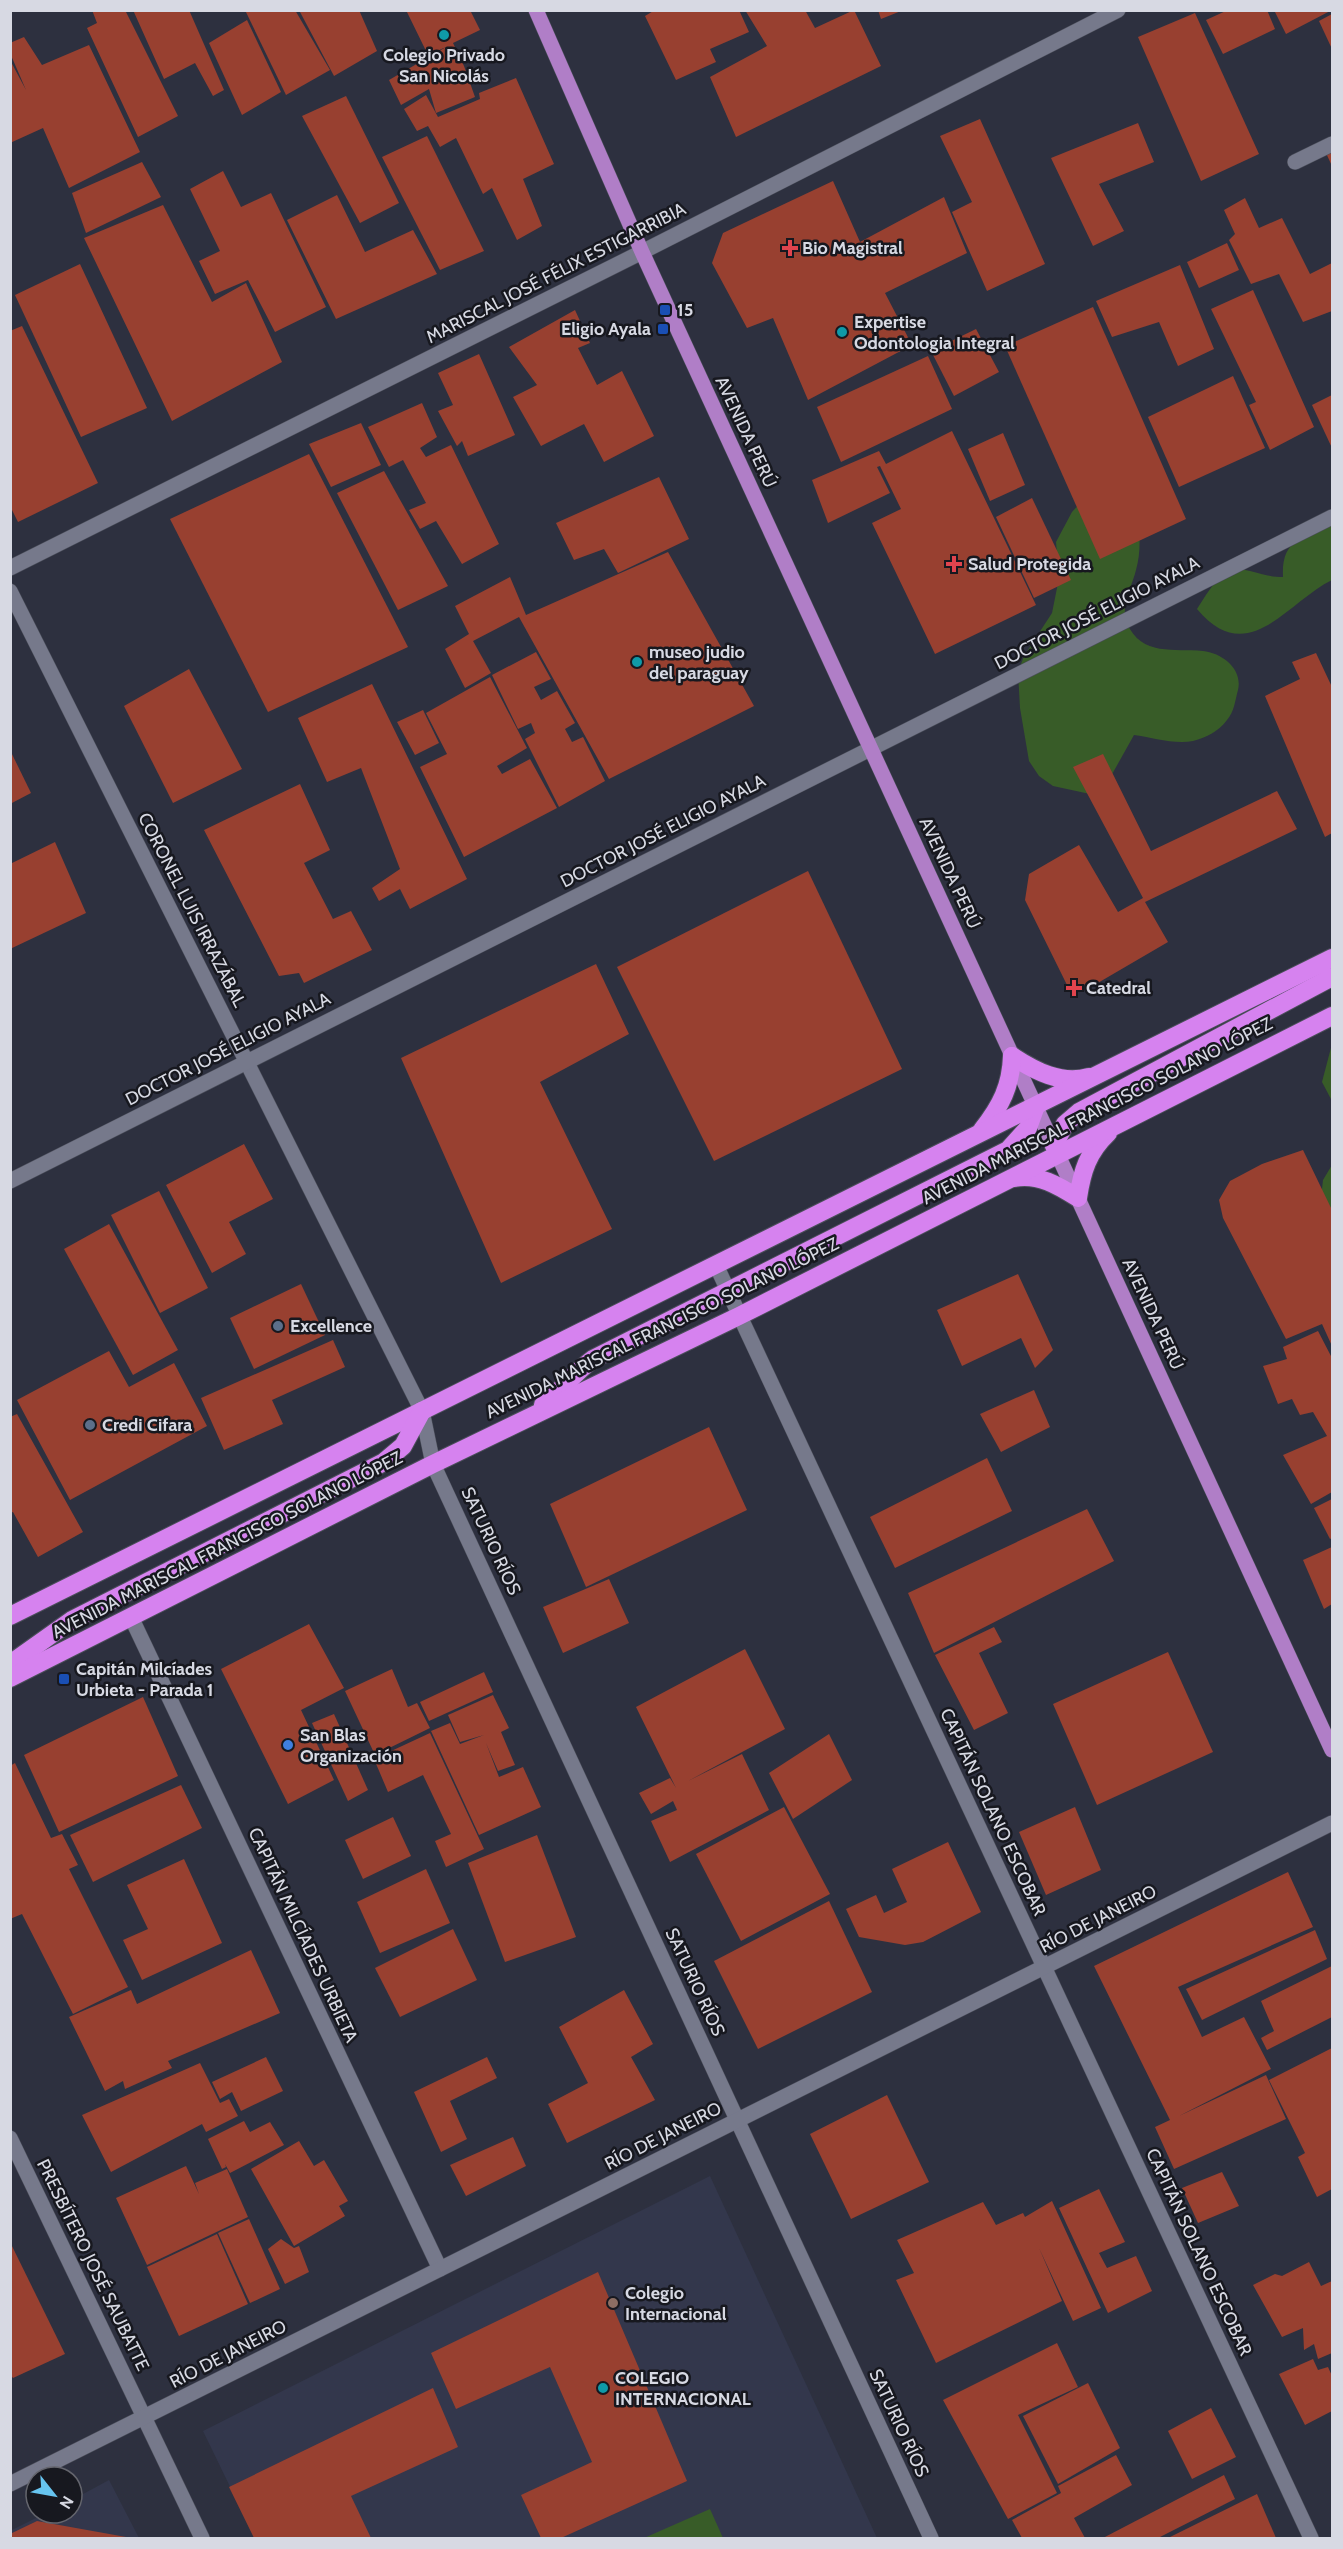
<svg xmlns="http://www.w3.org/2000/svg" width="1343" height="2549" font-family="Cabin,sans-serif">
  <rect width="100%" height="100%" fill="#2d303f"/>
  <!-- built -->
  <g fill="#33374c">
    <polygon points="710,2176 877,2538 255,2538 203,2431"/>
    <polygon points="109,2480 139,2538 11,2538 10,2531 46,2513 72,2513 72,2500"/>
  </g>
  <!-- green -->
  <g fill="#385c28">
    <path d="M 1084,499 L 1139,529 C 1140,543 1140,556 1136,570 C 1132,587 1120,605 1127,623 C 1141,657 1175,648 1203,651 C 1222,653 1243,669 1238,690 C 1235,701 1234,712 1227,720 C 1218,732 1207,737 1193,741 C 1175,745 1151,737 1134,735 L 1106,785 L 1090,794 L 1053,786 L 1039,776 L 1029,761 L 1020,708 L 1018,672 L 1024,656 L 1052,613 L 1059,578 L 1056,542 L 1072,512 Z"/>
    <path d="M 1332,523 L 1332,580 C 1287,602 1248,670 1197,609 C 1211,588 1222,564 1250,571 C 1262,574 1270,577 1283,577 C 1281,539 1303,538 1332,523 Z"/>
    <polygon points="1332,1044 1332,1101 1322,1082"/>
    <polygon points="1332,1165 1332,1226 1318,1225 1323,1180"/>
    <polygon points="710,2509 723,2538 644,2538"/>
  </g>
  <!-- building -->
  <g fill="#984030">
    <polygon points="92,10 125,10 178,116 138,137 87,28 97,23"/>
    <polygon points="133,10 189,10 224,90 213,96 195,63 164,79"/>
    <polygon points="245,10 295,10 330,70 286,95"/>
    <polygon points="299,10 359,10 377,51 334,76"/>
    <polygon points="406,10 470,10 480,30 453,43 464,66 475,97 436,113 429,89 401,105 389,80 446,47 428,55"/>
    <polygon points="655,10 739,10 749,32 710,49 716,62 676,80 645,16"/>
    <polygon points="745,10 805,10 815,28 854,10 881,66 736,137 710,77 767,46"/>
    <polygon points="878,10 901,10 901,11 881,19"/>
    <polygon points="1228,10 1267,10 1275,29 1223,54 1206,20"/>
    <polygon points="1274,10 1332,10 1286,34"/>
    <polygon points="1195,13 1259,154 1201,181 1138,37"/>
    <polygon points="1332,14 1332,49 1319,21"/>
    <polygon points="247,20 281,92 242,115 209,43"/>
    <polygon points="24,37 42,65 89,45 140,152 69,188 43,128 10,143 10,60 26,90 10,53 10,43"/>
    <polygon points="516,78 554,164 523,179 542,226 517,240 492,188 483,194 456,138 440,147 428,126 417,131 404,109 426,95 438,117 480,99 479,93"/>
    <polygon points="346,96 399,203 360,223 302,116"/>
    <polygon points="980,119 1045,264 987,291 952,212 972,202 940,136"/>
    <polygon points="1138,123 1154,162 1099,184 1124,231 1093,246 1051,158"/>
    <polygon points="427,136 484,251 440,270 382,157"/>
    <polygon points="1332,149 1332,166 1326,153"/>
    <polygon points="142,162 161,197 86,233 72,193"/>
    <polygon points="223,171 241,207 271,193 326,307 275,332 248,280 215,294 199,261 220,251 190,189"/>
    <polygon points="833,181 860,242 944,197 967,253 885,293 912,345 808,400 773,318 747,328 712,263 723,233"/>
    <polygon points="337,195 365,252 413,230 437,274 336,319 287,220"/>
    <polygon points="1245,198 1259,228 1282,218 1310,274 1332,263 1332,311 1303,322 1279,274 1251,284 1229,240 1235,234 1224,210"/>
    <polygon points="163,205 212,302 246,283 282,362 172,421 84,238"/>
    <polygon points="1227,243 1239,270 1199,288 1187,262"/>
    <polygon points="80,264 147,408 81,437 15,295"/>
    <polygon points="1180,265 1214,349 1178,366 1159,322 1112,337 1096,301"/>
    <polygon points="1253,290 1314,427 1270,450 1249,405 1256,402 1211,309"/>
    <polygon points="1093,307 1186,519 1100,559 1005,346"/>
    <polygon points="575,310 590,343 578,348 597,385 622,371 654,436 604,462 584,424 541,446 513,397 537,385 509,347"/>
    <polygon points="22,326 98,483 18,522 10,506 10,331"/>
    <polygon points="976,329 999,372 954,396 931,351"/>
    <polygon points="479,354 515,435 468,456 462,441 457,446 438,411 453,405 438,373"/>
    <polygon points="928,356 952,409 841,462 817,407"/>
    <polygon points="1233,376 1265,448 1179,487 1148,417"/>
    <polygon points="1332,395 1332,448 1312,405"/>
    <polygon points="422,403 437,437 420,448 426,457 451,445 499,544 462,564 436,521 420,529 409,510 426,503 403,460 389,467 368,427"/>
    <polygon points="361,423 381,465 331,487 309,444"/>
    <polygon points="952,431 1036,605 935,654 872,523 901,509 880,466 877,467 890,493 828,523 812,480 879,451 886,464"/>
    <polygon points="1003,433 1025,485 990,501 968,449"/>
    <polygon points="309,454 408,647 268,712 170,519"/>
    <polygon points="384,471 448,586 398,610 337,493"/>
    <polygon points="659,477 689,539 618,573 604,549 574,560 556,523"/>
    <polygon points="1032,498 1071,580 1034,598 996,517"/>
    <polygon points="668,552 754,706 609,779 519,617 473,641 491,673 465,688 445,649 469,634 455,606 510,577 526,615"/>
    <polygon points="536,652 551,679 534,687 541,700 557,691 575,723 565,729 572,742 583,737 605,781 559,807 525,739 535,733 531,723 518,729 492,675"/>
    <polygon points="1316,653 1332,687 1332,833 1325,837 1265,696 1300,679 1292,662"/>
    <polygon points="189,669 242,769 173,803 124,706"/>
    <polygon points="490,677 527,748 497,766 502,774 530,759 557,808 464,857 420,767 447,754 426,713"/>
    <polygon points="372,684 467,879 410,909 400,889 379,901 372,888 400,869 361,768 327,782 298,718"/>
    <polygon points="423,710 439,743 415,755 397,722"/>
    <polygon points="10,750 31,793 10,804"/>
    <polygon points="1103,754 1151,851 1277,791 1297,829 1145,902 1168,942 1096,984 1067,985 1025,900 1029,874 1079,845 1118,912 1143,898 1073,767"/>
    <polygon points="300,784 330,850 304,863 333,919 351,911 372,950 304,983 299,973 279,976 204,830"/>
    <polygon points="55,842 86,913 10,949 10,864"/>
    <polygon points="808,871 902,1069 714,1161 617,967"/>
    <polygon points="596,964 629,1034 540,1082 612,1229 501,1283 401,1058"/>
    <polygon points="244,1144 273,1199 229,1222 246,1254 212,1273 166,1185"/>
    <polygon points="1303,1150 1332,1210 1332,1346 1322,1324 1286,1339 1223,1218 1219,1200 1230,1181 1262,1164"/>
    <polygon points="159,1191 208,1288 160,1313 111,1215"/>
    <polygon points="109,1224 178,1350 133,1375 64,1249"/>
    <polygon points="1018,1274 1053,1350 1035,1368 1021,1338 962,1366 937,1310"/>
    <polygon points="301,1284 325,1335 254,1369 230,1318"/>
    <polygon points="1318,1331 1332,1358 1332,1492 1311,1504 1283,1455 1327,1436 1313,1412 1300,1415 1292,1399 1278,1404 1263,1366 1287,1359 1283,1347"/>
    <polygon points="333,1340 345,1367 272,1400 283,1424 224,1450 201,1398"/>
    <polygon points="109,1351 129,1387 174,1363 207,1426 70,1500 17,1400"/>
    <polygon points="1034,1390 1050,1427 1001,1452 980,1414"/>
    <polygon points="17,1414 83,1532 38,1557 13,1512 10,1513 10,1417"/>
    <polygon points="709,1427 747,1510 586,1587 550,1504"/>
    <polygon points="987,1458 1012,1511 895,1568 870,1517"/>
    <polygon points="1332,1499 1332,1538 1330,1539 1314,1508"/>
    <polygon points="1087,1509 1114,1561 934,1653 908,1593"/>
    <polygon points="1332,1547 1332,1604 1324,1609 1303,1560"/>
    <polygon points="609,1579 629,1623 563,1653 543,1607"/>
    <polygon points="309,1624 344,1688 301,1710 334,1780 288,1804 221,1669"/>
    <polygon points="994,1627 1002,1642 979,1653 1008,1713 974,1730 935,1655"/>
    <polygon points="745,1649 785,1729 688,1781 742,1754 769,1810 670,1862 651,1821 677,1810 673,1801 651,1814 639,1793 670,1778 676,1788 636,1707"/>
    <polygon points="1168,1652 1213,1752 1097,1805 1053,1704"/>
    <polygon points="392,1669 408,1707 417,1703 430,1728 375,1755 345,1691"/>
    <polygon points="484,1672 493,1692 429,1721 420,1702"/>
    <polygon points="493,1695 509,1728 501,1732 515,1765 498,1771 486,1743 499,1777 523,1767 541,1807 479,1835 431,1731 450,1723 460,1744 484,1735 460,1742 448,1715"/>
    <polygon points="143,1697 178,1776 59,1832 24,1755"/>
    <polygon points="334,1714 368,1790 348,1801 312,1723"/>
    <polygon points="430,1733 484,1849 446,1867 435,1841 451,1834 423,1775 388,1792 374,1759"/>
    <polygon points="829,1734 852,1780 793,1819 769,1773"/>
    <polygon points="15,1763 51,1838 62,1834 78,1865 69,1869 128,1987 73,2014 22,1914 10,1919 10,1766"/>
    <polygon points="181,1785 202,1828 93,1882 70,1835"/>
    <polygon points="784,1807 830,1894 741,1941 696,1854"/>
    <polygon points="1075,1807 1101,1870 1046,1895 1019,1832"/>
    <polygon points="393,1817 411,1856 363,1879 345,1840"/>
    <polygon points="537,1835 576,1937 505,1962 468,1863"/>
    <polygon points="948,1842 981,1912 923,1942 905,1945 859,1937 846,1909 876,1895 884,1913 907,1902 892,1869"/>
    <polygon points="184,1859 222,1943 142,1980 123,1940 148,1929 127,1885"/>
    <polygon points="426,1869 450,1923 380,1953 357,1902"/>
    <polygon points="1288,1872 1313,1927 1178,1987 1202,2037 1244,2017 1271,2069 1179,2116 1266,2075 1286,2119 1174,2169 1155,2127 1170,2120 1094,1966"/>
    <polygon points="829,1901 872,1992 758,2049 714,1961"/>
    <polygon points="453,1929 477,1980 400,2017 375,1968"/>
    <polygon points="1315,1930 1327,1959 1202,2020 1186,1989"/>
    <polygon points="251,1950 280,2013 168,2061 172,2068 125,2089 123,2081 105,2091 69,2017 131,1990 137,2004"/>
    <polygon points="1332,1966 1332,2017 1267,2050 1261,2038 1274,2031 1261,2001"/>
    <polygon points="624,1990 653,2044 631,2057 655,2100 567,2143 548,2104 588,2083 559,2027"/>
    <polygon points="1332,2048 1332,2189 1317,2197 1298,2157 1305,2153 1269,2080"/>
    <polygon points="266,2057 283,2091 241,2111 232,2092 220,2099 212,2082"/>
    <polygon points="487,2057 497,2078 450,2101 467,2139 441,2152 414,2092"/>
    <polygon points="200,2063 220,2103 229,2099 238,2116 206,2132 202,2124 111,2172 82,2115"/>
    <polygon points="887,2095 929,2182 851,2219 810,2134"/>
    <polygon points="244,2121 250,2132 270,2122 284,2145 230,2173 225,2164 226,2167 222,2169 208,2139"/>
    <polygon points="513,2137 526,2166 466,2196 450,2165"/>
    <polygon points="299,2141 314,2166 324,2160 348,2201 339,2206 345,2216 294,2246 251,2169"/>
    <polygon points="186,2166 199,2194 195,2183 227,2169 248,2217 147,2265 116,2198"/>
    <polygon points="1222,2172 1239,2206 1198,2223 1182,2188"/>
    <polygon points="1099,2189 1125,2242 1099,2253 1107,2268 1136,2256 1152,2291 1108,2313 1059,2208"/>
    <polygon points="1052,2201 1101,2308 1073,2321 1039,2248 1062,2301 936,2363 896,2280 914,2273 897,2240 983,2202 996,2225 1023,2213 1025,2217"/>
    <polygon points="249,2219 280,2289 250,2303 218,2233"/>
    <polygon points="217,2234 248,2304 179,2336 147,2267"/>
    <polygon points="281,2239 294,2248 299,2246 309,2272 285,2284 268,2249"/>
    <polygon points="10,2242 65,2354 13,2378 10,2374"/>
    <polygon points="1309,2262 1321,2286 1332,2281 1332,2353 1318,2359 1314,2344 1304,2350 1303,2328 1282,2337 1253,2285 1275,2274 1282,2276"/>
    <polygon points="598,2272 687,2481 561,2538 541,2538 521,2495 592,2462 550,2367 456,2409 431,2353"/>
    <polygon points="1057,2343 1078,2387 1018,2415 1057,2493 1008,2519 943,2400"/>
    <polygon points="1313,2359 1318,2370 1328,2367 1332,2376 1332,2411 1305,2425 1279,2374"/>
    <polygon points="1088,2383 1120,2448 1058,2484 1023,2416"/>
    <polygon points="433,2388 458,2447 351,2496 371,2538 254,2538 229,2487"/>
    <polygon points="1211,2408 1236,2457 1192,2479 1168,2431"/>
    <polygon points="1116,2455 1132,2485 1074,2518 1085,2538 1022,2538 1012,2520 1061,2493 1058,2486"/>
    <polygon points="1224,2475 1235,2499 1158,2538 1103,2538"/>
    <polygon points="1257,2494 1276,2538 1168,2538"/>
    <polygon points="37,2521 126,2537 126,2538 10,2538 10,2534"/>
  </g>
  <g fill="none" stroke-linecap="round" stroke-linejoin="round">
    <defs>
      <g id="minor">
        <polyline points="1295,162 1332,144"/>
        <polyline points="10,568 642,252 1118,10"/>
        <polyline points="10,591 422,1411 433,1464 931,2538"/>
        <polyline points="10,1181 1332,517"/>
        <polyline points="716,1265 1311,2538"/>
        <polyline points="131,1617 440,2269"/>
        <polyline points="10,2138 202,2538"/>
        <polyline points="10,2484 1332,1823"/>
      </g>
      <polyline id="major" points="536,10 642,252 1332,1750"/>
      <g id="highway">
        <path d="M 1012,1056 C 1035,1071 1061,1085 1089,1077"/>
        <path d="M 982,1130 C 1001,1106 1011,1086 1012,1056"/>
        <polyline points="1054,1146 1065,1124 1079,1112 1332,977"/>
        <path d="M 1014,1178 C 1038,1173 1059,1186 1078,1198 C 1082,1171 1088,1152 1108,1133"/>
        <path d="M 543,1405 C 561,1391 574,1373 593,1359 L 1008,1150 L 1028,1128 L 1036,1106"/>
        <polyline points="10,1616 1332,958"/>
        <polyline points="10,1664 72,1620 384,1462 403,1446 422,1411"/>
        <polyline points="10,1678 433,1464 739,1316 1332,1016"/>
      </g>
    </defs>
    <!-- minor casing -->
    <use href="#minor" stroke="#4b4e5a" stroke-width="16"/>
    <!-- major casing -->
    <use href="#major" stroke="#4b4e5a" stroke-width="16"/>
    <!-- highway casing -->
    <use href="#highway" stroke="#4b4e5a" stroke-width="20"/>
    <!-- minor -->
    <use href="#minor" stroke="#76798b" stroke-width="15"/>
    <!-- major -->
    <use href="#major" stroke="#b07ec7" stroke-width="15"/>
    <!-- highway -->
    <use href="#highway" stroke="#d682ef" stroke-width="18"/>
  </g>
  <!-- markers -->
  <g fill="#0f9aa8" stroke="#17181f" stroke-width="2">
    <circle cx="444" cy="35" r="6"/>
    <circle cx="842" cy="332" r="6"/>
    <circle cx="637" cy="662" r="6"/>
    <circle cx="603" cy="2388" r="6"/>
  </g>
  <g fill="#e0444e" stroke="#17181f" stroke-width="2">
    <path d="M787 239h6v6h6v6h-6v6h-6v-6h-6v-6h6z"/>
    <path d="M951 555h6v6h6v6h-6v6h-6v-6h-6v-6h6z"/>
    <path d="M1071 979h6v6h6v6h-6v6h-6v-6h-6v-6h6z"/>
  </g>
  <g fill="#1a4fb4" stroke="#17181f" stroke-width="2">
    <rect x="659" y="304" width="12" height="12" rx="3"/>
    <rect x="657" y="323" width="12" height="12" rx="3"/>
    <rect x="58" y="1673" width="12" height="12" rx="3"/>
  </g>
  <g fill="#5c6f8a" stroke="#17181f" stroke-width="2">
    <circle cx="278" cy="1326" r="6"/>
    <circle cx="90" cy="1425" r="6"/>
  </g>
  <circle fill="#3f7fe0" stroke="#17181f" stroke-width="2" cx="288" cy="1745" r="6"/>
  <circle fill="#8d6e63" stroke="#17181f" stroke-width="2" cx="613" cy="2303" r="6"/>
  <g text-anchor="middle" stroke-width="5" stroke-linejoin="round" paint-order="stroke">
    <!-- poi labels -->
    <g font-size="18" font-weight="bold" fill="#d7d9e3" stroke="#17181f" text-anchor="start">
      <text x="444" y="61" text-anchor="middle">Colegio Privado<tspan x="444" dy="21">San Nicolás</tspan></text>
      <text x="802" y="254">Bio Magistral</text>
      <text x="677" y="316">15</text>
      <text x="854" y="328">Expertise<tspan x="854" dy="21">Odontologia Integral</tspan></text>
      <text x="651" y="335" text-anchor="end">Eligio Ayala</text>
      <text x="968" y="570">Salud Protegida</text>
      <text x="649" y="658">museo judio<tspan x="649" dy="21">del paraguay</tspan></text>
      <text x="1086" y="994">Catedral</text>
      <text x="290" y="1332">Excellence</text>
      <text x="102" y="1431">Credi Cifara</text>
      <text x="76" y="1675">Capitán Milcíades<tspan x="76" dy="21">Urbieta - Parada 1</tspan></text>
      <text x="300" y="1741">San Blas<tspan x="300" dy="21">Organización</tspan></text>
      <text x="625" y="2299">Colegio<tspan x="625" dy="21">Internacional</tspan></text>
      <text x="615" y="2384">COLEGIO<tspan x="615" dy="21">INTERNACIONAL</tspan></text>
    </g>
    <!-- street labels -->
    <g font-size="18" fill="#d7d9e3" stroke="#17181f">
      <text transform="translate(556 273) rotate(-27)" y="6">MARISCAL JOSÉ FÉLIX ESTIGARRIBIA</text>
      <text transform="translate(746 432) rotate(65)" y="6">AVENIDA PERÚ</text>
      <text transform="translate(1097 613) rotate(-27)" y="6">DOCTOR JOSÉ ELIGIO AYALA</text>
      <text transform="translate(663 831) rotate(-27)" y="6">DOCTOR JOSÉ ELIGIO AYALA</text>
      <text transform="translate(950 873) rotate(65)" y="6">AVENIDA PERÚ</text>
      <text transform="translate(192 910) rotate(63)" y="6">CORONEL LUIS IRRAZÁBAL</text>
      <text transform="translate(228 1049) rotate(-27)" y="6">DOCTOR JOSÉ ELIGIO AYALA</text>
      <text transform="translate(1097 1111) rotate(-27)" y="6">AVENIDA MARISCAL FRANCISCO SOLANO LÓPEZ</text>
      <text transform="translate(1153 1314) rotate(65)" y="6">AVENIDA PERÚ</text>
      <text transform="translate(662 1328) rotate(-26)" y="6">AVENIDA MARISCAL FRANCISCO SOLANO LÓPEZ</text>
      <text transform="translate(491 1541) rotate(65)" y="6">SATURIO RÍOS</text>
      <text transform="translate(227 1545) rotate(-27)" y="6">AVENIDA MARISCAL FRANCISCO SOLANO LÓPEZ</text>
      <text transform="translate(993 1812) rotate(65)" y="6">CAPITÁN SOLANO ESCOBAR</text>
      <text transform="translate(1098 1919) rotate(-27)" y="6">RÍO DE JANEIRO</text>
      <text transform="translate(303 1935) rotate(65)" y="6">CAPITÁN MILCÍADES URBIETA</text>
      <text transform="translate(695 1982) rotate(65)" y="6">SATURIO RÍOS</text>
      <text transform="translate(663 2136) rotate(-27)" y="6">RÍO DE JANEIRO</text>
      <text transform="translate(1199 2252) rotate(65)" y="6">CAPITÁN SOLANO ESCOBAR</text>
      <text transform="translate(93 2265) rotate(64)" y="6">PRESBÍTERO JOSÉ SAUBATTE</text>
      <text transform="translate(228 2354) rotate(-27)" y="6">RÍO DE JANEIRO</text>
      <text transform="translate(899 2423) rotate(65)" y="6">SATURIO RÍOS</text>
    </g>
  </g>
  <!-- border -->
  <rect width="1343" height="2549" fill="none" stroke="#d7d9e3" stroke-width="24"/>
  <!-- north arrow -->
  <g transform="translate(54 2495) rotate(121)"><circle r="28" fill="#17181f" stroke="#64656d" stroke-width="1.5"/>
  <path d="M0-4.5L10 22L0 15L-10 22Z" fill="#67c4ef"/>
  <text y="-9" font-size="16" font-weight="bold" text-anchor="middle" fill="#d7d9e3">N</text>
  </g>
</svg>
